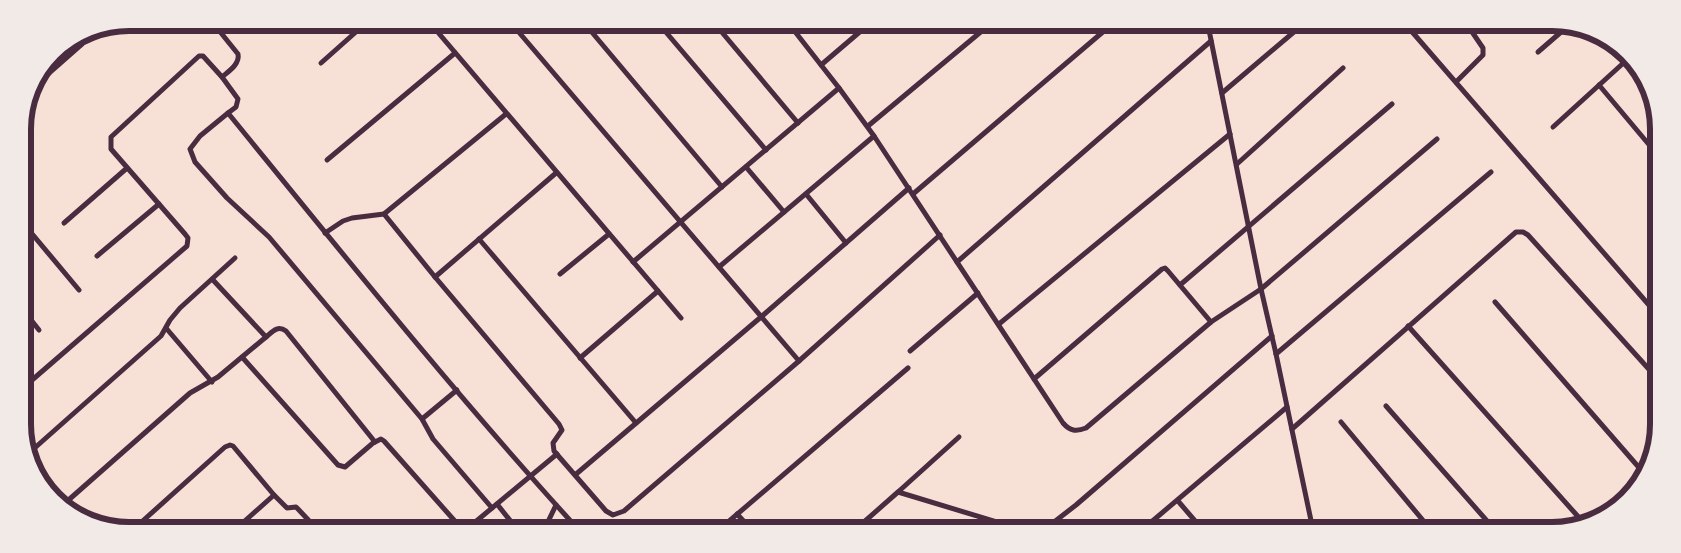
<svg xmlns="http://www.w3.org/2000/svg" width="1681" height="553" font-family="'Exo 2',sans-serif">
  <rect width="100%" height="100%" fill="#f7e1d7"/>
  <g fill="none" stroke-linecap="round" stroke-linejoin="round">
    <!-- minor -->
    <g stroke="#4a2c40" stroke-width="5">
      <path d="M 213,23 L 238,54 C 240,64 229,71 222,77 L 238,99 L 236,107 L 228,113"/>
      <polyline points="253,23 254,25"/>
      <polyline points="430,23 681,318"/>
      <polyline points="511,23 799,361"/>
      <polyline points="585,24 722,187"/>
      <polyline points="659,24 766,150"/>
      <polyline points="715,24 798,123"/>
      <path d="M 789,24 L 839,88 L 874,136 L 1063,423 C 1070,431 1076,432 1086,428 L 1211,322 L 1261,289 L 1437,139"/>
      <polyline points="1208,25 1261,289 1276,354 1313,530"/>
      <polyline points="1407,26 1655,312"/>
      <polyline points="1538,52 1568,26"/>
      <polyline points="52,56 59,64"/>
      <polyline points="321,63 366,23"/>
      <polyline points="821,65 869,24"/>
      <polyline points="1456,82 1483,55 1483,48 1468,26"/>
      <polyline points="1599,85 1656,153"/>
      <polyline points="32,88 82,44"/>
      <polyline points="1222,93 1301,26"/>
      <polyline points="868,126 989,25"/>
      <polyline points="1553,127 1630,57"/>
      <polyline points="327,160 455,53"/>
      <polyline points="1237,164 1343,68"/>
      <polyline points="746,167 784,212"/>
      <polyline points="806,194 846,243"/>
      <polyline points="913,194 1111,25"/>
      <polyline points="384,214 506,114"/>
      <polyline points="23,223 79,290"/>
      <polyline points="64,223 127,168"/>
      <polyline points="325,233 343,221 352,218 384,214 435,277 559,424 562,430 553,443 554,451 606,511 613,515 624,511 799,361 940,235"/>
      <polyline points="479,239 636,423"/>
      <polyline points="97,256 159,204"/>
      <polyline points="633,262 839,88"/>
      <polyline points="957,262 1211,41"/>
      <polyline points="719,267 874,136"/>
      <polyline points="560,274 609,234"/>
      <polyline points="435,277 556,173"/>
      <path d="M 213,280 L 266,337 C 273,331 278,325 286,331 L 375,442"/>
      <polyline points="1180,285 1392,104"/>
      <polyline points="1495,302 1642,471"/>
      <polyline points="24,311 39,330"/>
      <polyline points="999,324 1230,134"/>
      <polyline points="1408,326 1582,521"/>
      <polyline points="166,328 212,382"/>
      <polyline points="910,351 978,293"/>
      <polyline points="1276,354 1491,172"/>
      <polyline points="242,357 338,465 345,467 373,443 381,439 384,441 461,528"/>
      <polyline points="580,358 658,291"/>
      <polyline points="1034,379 1162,269 1165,268 1168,271 1211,322"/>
      <polyline points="24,387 187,246 188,238 185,234 111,149 111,137 199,56 203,56 222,77"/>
      <polyline points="1386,406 1495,530"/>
      <polyline points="422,419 457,390"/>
      <polyline points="1341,422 1431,530"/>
      <polyline points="1292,429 1516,232 1523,232 1528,235 1655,376"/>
      <polyline points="29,453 161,336 170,320 180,308 235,258"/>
      <polyline points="575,475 761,317 909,188"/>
      <polyline points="898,492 959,437"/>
      <polyline points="1178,501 1202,529"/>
      <polyline points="64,504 190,393 218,377 266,337"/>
      <polyline points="497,504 516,528"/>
      <path d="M 492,508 L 433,439 L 422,419 L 269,237 L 227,198 L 195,162 L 190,149 L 200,136 L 228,113 C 342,253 455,394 577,528"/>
      <polyline points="737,514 750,528"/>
      <polyline points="136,527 225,447 230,445 233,446 274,495"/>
      <polyline points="238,527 274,495 287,508 296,507 298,509 315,527"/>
      <polyline points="468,528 557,454"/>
      <polyline points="545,528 556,505"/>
      <polyline points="721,528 908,368"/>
      <polyline points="856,529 898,492 1020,529"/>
      <polyline points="989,529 997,522"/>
      <polyline points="1045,529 1076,505 1272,336"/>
      <polyline points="1143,529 1287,407"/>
    </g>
  </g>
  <!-- crop -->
  <path d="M0 0H1681V553H0ZM129 31H1552A98 98 0 0 1 1650 129V424A98 98 0 0 1 1552 522H129A98 98 0 0 1 31 424V129A98 98 0 0 1 129 31Z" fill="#f1eae7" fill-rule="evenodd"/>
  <path fill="none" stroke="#4a2c40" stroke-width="6" d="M129 31H1552A98 98 0 0 1 1650 129V424A98 98 0 0 1 1552 522H129A98 98 0 0 1 31 424V129A98 98 0 0 1 129 31Z"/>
</svg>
